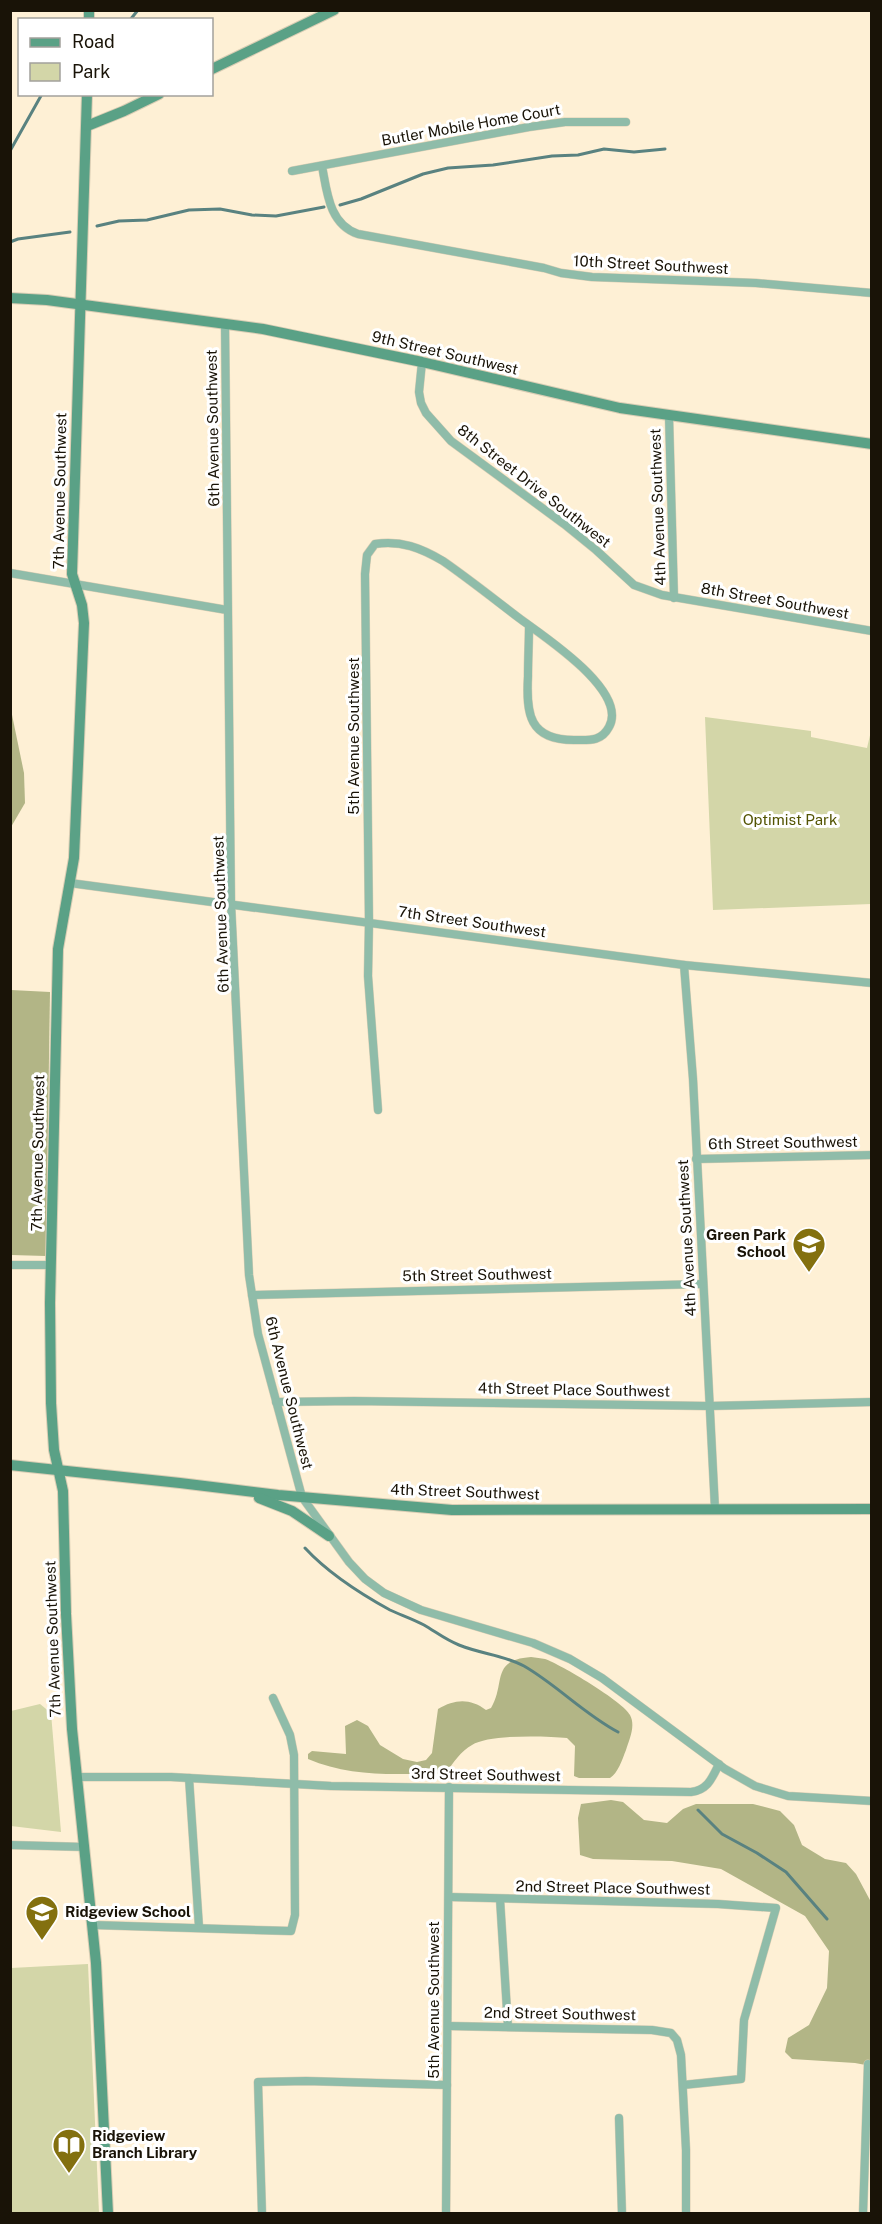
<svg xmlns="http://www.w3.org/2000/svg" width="882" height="2224" font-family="'Public Sans',sans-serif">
  <rect width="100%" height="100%" fill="#fef0d5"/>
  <!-- green -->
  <g fill="#d3d6a8">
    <polygon points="705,717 811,731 811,737 867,748 871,731 871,904 713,910"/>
    <polygon points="40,1704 51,1713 61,1832 11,1826 11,1711"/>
    <polygon points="88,1964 99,2213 11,2213 11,1968"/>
  </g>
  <!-- forest -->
  <g fill="#b2b586">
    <polygon points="11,710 24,773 25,803 11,827"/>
    <polygon points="11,990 50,992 46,1256 11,1255"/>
    <path d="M 531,1657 C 536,1658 541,1658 545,1659 C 560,1664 624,1702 630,1715 C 636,1726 629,1740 626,1750 C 622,1760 618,1773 610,1778 L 579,1778 L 574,1776 L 575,1746 L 567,1738 C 546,1736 489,1734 472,1745 C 461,1751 453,1763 446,1773 C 399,1774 352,1778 308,1759 L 308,1754 L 312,1751 L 346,1754 L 345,1726 L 357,1720 L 368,1726 L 380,1745 L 403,1759 L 417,1762 L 426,1760 L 432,1753 L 438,1709 C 455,1699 470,1698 486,1710 L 491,1708 C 506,1683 490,1660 531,1657 Z"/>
    <polygon points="611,1800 623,1802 644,1820 667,1823 683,1809 696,1804 753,1804 780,1811 794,1825 802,1845 825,1859 846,1863 856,1874 871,1902 871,2066 855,2063 792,2059 785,2052 788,2038 809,2025 827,1988 829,1951 805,1916 721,1869 672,1861 593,1859 580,1855 578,1818 581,1804"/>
  </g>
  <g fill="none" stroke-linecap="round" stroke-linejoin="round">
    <!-- stream -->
    <g stroke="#598280" stroke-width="3">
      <polyline points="130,20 138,10"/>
      <polyline points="10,151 42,94"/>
      <polyline points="340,205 361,199 423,174 448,168 493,165 552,156 578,155 604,149 634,152 665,149"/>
      <polyline points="97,226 119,221 147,220 189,210 220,209 252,215 276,216 324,207"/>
      <polyline points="10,242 18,239 70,232"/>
      <path d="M 305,1548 C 329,1574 359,1593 390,1610 C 401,1615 413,1619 424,1625 C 436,1632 446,1640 459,1645 C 481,1654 504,1655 524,1666 C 557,1685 584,1714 618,1732"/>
      <polyline points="698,1810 722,1834 757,1853 786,1872 827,1919"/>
    </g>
    <defs>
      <g id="street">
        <path d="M 322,166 C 327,192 329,224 358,234 L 544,268 L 561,273 L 592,277 L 756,283 L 872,293"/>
        <polyline points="292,171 529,127 565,122 626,122"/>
        <polyline points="225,323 231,903 249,1275 258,1334 302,1497 349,1562 365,1579 384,1593 421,1610 533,1643 570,1659 602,1678 725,1769 755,1786 788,1796 872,1801"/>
        <polyline points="422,362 419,392 421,403 426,413 451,441 564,524 596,550 634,585 662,595 872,631"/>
        <polyline points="669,416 674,598"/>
        <polyline points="10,573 227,610"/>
        <polyline points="70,883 684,965 872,983"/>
        <polyline points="684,965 693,1079 715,1509"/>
        <path d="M 378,1110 L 368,976 L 369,922 L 365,574 L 367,555 L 375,544 C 401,540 421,548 443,561 C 469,579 494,599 519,618 C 543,636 629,691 609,727 C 601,742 589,740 574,740 C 529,740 526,714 528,676 C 528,659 529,642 529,626"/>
        <polyline points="696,1159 872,1155"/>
        <polyline points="10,1265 50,1265"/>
        <polyline points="252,1295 703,1284"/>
        <polyline points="276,1402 354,1401 709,1406 872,1402"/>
        <path d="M 77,1777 L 171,1777 L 331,1786 L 691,1792 C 708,1790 712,1778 719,1764"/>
        <polyline points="189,1778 199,1927"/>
        <polyline points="10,1845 85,1847"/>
        <polyline points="449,1897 718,1904 776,1908 744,2020 741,2079 683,2085"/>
        <polyline points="500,1899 508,2027"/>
        <polyline points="93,1925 291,1931 295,1915 294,1755 290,1735 273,1698"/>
        <polyline points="448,2026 652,2030 671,2033 677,2040 681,2055 686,2150 686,2214"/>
        <polyline points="619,2118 622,2214"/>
        <polyline points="262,2214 258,2082 306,2081 447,2085"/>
        <polyline points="446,2214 449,1787"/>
        <polyline points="863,2214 868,2064"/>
      </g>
      <g id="secondary">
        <polyline points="89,20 89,10"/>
        <polyline points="212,69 334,10"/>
        <polyline points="87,94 72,574 82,605 84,623 74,858 58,949 50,1303 51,1403 54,1450 63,1491 66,1614 72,1729 96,1963 108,2214"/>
        <polyline points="87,126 124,111 159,94"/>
        <polyline points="10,298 47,300 263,329 422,362 620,408 872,444"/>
        <polyline points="10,1465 180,1483 278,1495 452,1510 872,1509"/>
        <polyline points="259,1498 292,1511 329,1536"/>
      </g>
    </defs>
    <!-- street casing -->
    <use href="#street" stroke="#d9cdb4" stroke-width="9"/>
    <!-- secondary casing -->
    <use href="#secondary" stroke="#d9cdb4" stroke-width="12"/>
    <!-- street -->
    <use href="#street" stroke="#8fbca9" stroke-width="8"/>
    <!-- secondary -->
    <use href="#secondary" stroke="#5aa186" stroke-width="10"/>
  </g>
  <!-- icons -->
  <defs>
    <symbol id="school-pin" viewBox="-11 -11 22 30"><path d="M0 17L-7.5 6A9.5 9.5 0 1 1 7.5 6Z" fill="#83700f" stroke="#fff"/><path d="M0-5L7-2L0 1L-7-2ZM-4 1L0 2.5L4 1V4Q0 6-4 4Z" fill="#fff"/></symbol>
    <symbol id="library-pin" viewBox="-11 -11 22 30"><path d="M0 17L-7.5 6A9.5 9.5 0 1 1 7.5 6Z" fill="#83700f" stroke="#fff"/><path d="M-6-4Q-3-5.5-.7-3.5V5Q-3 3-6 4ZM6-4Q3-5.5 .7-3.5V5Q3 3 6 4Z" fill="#fff"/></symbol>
  </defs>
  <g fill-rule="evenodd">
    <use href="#school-pin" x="790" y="1225" width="38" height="52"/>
    <use href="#school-pin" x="23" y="1893" width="38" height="52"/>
    <use href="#library-pin" x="50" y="2126" width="38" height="52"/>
  </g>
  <g text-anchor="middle" stroke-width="6" stroke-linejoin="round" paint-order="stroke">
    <!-- street labels -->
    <g font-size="15" fill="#191307" stroke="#fff">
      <text transform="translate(471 125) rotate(-10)" y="5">Butler Mobile Home Court</text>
      <text transform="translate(651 265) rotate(3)" y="5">10th Street Southwest</text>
      <text transform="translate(445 353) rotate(13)" y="5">9th Street Southwest</text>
      <text transform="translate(213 428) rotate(-91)" y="5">6th Avenue Southwest</text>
      <text transform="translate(534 486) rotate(38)" y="5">8th Street Drive Southwest</text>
      <text transform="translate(60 491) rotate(-89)" y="5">7th Avenue Southwest</text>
      <text transform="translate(658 507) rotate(-92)" y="5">4th Avenue Southwest</text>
      <text transform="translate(775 601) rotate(10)" y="5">8th Street Southwest</text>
      <text transform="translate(354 736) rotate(-90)" y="5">5th Avenue Southwest</text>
      <text transform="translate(221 914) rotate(-92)" y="5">6th Avenue Southwest</text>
      <text transform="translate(472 922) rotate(8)" y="5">7th Street Southwest</text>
      <text transform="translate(783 1143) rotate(-1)" y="5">6th Street Southwest</text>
      <text transform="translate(38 1153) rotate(-89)" y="5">7th Avenue Southwest</text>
      <text transform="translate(687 1238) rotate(-93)" y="5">4th Avenue Southwest</text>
      <text transform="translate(477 1275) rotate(-1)" y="5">5th Street Southwest</text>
      <text transform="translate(574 1390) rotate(1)" y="5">4th Street Place Southwest</text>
      <text transform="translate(289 1393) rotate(76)" y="5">6th Avenue Southwest</text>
      <text transform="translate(465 1492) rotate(2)" y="5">4th Street Southwest</text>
      <text transform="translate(53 1639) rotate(-92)" y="5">7th Avenue Southwest</text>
      <text transform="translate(486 1775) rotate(1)" y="5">3rd Street Southwest</text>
      <text transform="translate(613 1888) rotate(1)" y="5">2nd Street Place Southwest</text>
      <text transform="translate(434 2000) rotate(-90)" y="5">5th Avenue Southwest</text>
      <text transform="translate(560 2014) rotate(1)" y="5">2nd Street Southwest</text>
    </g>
    <!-- park labels -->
    <g font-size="15" fill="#535403" stroke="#fff">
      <text x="790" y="825">Optimist Park</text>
    </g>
    <!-- poi labels -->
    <g font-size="15" font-weight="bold" fill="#191307" stroke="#fff" text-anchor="start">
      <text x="786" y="1240" text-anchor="end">Green Park<tspan x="786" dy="17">School</tspan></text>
      <text x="65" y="1917">Ridgeview School</text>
      <text x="92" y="2141">Ridgeview<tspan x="92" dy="17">Branch Library</tspan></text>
    </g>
  </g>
  <!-- border -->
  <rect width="882" height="2224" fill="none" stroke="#191307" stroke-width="24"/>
  <!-- legend -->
  <rect x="18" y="18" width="195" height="78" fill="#ffffff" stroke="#a3a19c" stroke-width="1.5"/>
  <rect x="30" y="38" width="30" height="9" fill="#5aa186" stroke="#a3a19c" stroke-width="1.5"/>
  <text x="72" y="48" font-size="18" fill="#191307">Road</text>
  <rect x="30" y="63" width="30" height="18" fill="#d3d6a8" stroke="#a3a19c" stroke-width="1.5"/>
  <text x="72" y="78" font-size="18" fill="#191307">Park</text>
</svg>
